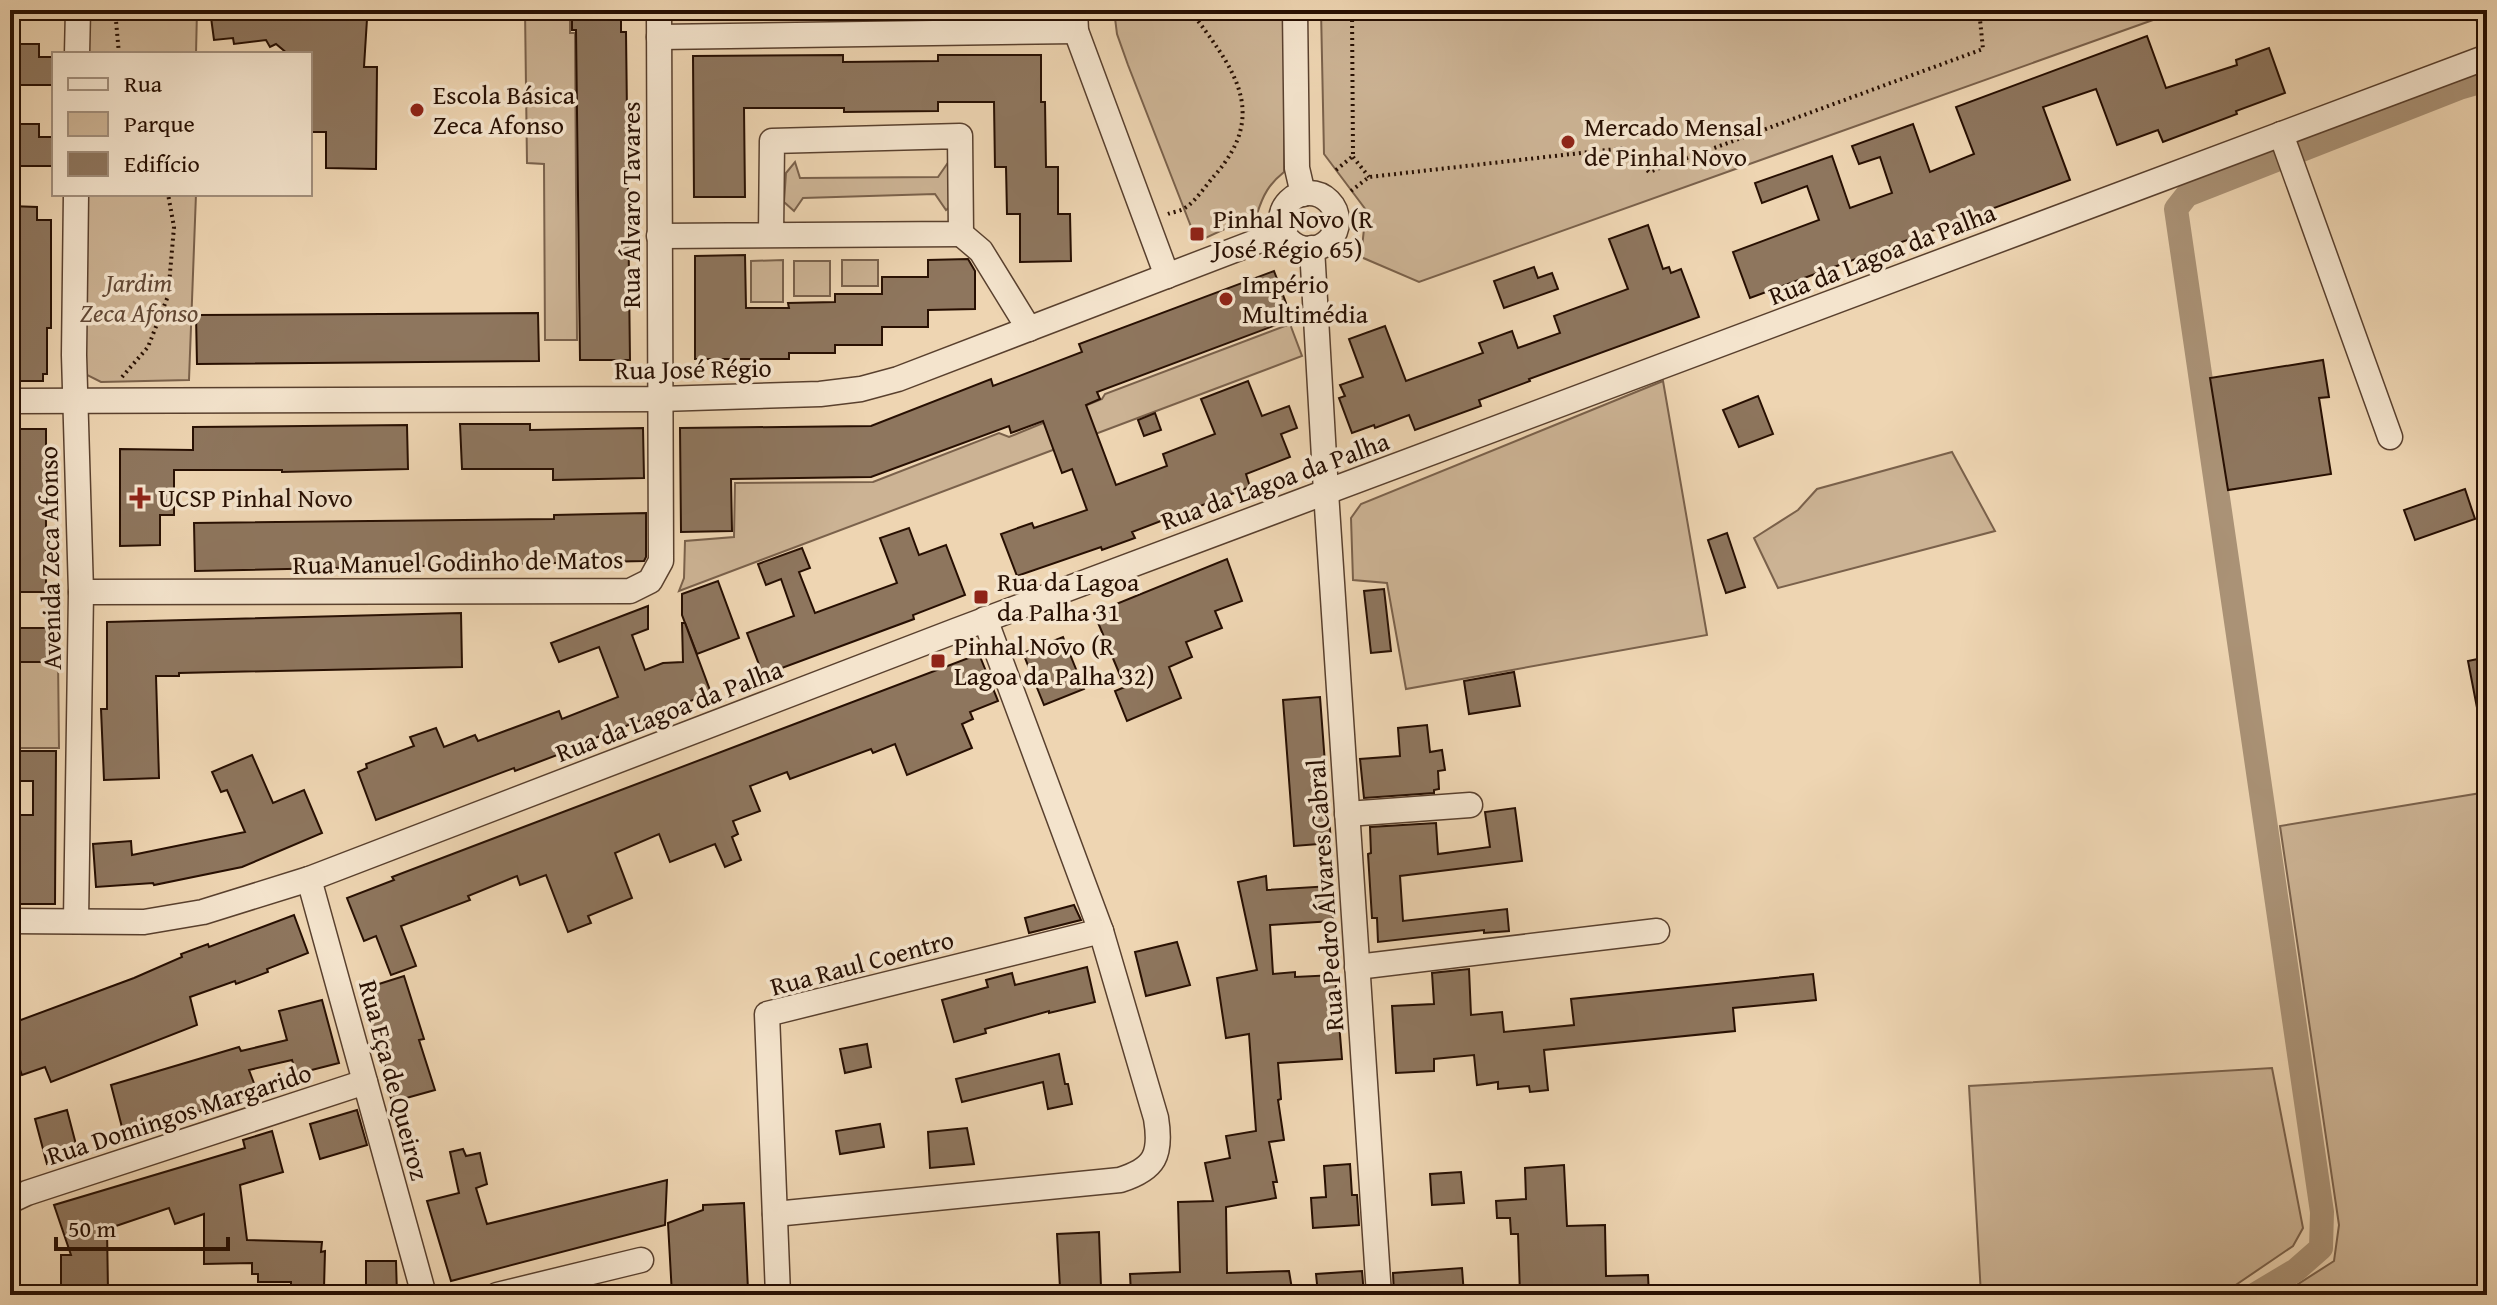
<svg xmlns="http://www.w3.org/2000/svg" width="2497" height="1305" font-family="'Gentium Book Plus',serif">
  <rect width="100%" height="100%" fill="#eed5b2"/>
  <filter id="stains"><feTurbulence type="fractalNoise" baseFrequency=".0025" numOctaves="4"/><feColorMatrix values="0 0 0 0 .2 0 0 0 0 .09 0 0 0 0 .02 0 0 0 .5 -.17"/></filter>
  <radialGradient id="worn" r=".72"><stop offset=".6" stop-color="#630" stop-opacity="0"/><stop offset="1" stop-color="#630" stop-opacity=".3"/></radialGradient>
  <!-- green -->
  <g fill="#ccb394" stroke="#7a614b" stroke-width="2">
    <polygon points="88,10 197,10 196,54 88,54"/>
    <polygon points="525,10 570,10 570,33 575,33 577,340 545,340 544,164 527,163"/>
    <path d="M 1114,10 L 1284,10 L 1284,172 C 1269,184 1263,195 1257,214 L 1197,242 L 1128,65 L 1117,34 Z"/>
    <polygon points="1321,10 2181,10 1419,282 1361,257 1366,210 1324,154"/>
    <polygon points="795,162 800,178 938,177 947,164 954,172 955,203 946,210 935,194 803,198 794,211 784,202 786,173"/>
    <polygon points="86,194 196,194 189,380 101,382 85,374"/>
    <polygon points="783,260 783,302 751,302 751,261"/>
    <rect x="842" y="260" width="36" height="26"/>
    <rect x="794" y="261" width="36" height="35"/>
    <polygon points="1290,324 1302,356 679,591 684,578 685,541 734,537 735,483 873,482 999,433 1009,437 1102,399 1105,394"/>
    <polygon points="1663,381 1707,635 1406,689 1387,583 1353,580 1351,518 1361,504"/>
    <polygon points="1952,452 1995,531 1778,588 1754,538 1798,510 1817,489"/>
    <polygon points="10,658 58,659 59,748 10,748"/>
    <polygon points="2487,792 2487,1295 2281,1295 2334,1261 2339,1225 2280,826"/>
    <polygon points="2272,1068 2303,1228 2293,1246 2221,1295 1981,1295 1969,1086"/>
  </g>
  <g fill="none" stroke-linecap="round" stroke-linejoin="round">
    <!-- canal -->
    <polyline stroke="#aa9276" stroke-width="24" points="2254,1295 2296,1270 2321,1248 2322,1212 2176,209 2187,195 2459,88 2487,80"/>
  </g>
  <!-- building -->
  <g fill="#8e765e" stroke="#270f02" stroke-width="2">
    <polygon points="210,10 314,10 314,14 356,10 358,19 367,19 364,67 377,67 376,169 326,168 326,132 310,132 310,54 288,54 276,44 270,47 266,40 234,44 233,38 214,40"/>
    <polygon points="572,10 621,10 621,32 626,32 630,360 580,360 576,30 572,30"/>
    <polygon points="2147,36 2166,88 2237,65 2236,60 2269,48 2285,93 2236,111 2237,114 2163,142 2158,130 2117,145 2096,89 2043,107 2070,180 1750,298 1733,252 1819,220 1807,186 1762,203 1755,183 1832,156 1850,208 1892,193 1880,157 1859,164 1852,146 1913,124 1930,172 1974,154 1956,107"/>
    <polygon points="10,44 39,44 39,57 52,57 52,85 10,85"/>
    <polygon points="843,55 843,62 938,61 938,55 1041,55 1041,102 1045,102 1046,167 1058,167 1058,214 1070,214 1071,261 1020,262 1020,214 1007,214 1006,167 995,167 994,102 938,102 938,111 844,112 844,108 744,108 745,197 694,197 693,56"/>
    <polygon points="10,124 39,124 39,137 53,137 53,166 10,166"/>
    <polygon points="10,206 37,207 37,220 51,220 51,328 47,328 47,374 43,374 43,381 10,381"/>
    <polygon points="1648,225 1663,269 1669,267 1671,273 1681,269 1699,317 1529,379 1530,381 1479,400 1481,406 1415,430 1409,415 1375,428 1374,425 1352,433 1339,398 1345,396 1340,385 1363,377 1349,339 1385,326 1406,381 1483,353 1479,343 1512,331 1518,348 1560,333 1554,316 1628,289 1609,239"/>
    <polygon points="745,255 746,308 789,308 788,303 835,302 835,294 882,294 882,277 928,277 928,260 968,259 975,271 975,309 928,310 928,327 882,327 882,345 835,345 835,353 789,353 789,359 695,359 695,256"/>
    <polygon points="1534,267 1538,278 1552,273 1558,289 1504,308 1494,281"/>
    <polygon points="1274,271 1292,319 1097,392 1100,399 1086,405 1116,485 1167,466 1163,454 1215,434 1201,399 1248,381 1262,416 1289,406 1297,428 1281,434 1290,457 1246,474 1250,487 1132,532 1135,538 1102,550 1101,547 1017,576 1001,534 1032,523 1034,528 1087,510 1072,469 1062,473 1043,421 1011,433 1009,426 871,477 731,479 732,531 681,532 680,428 871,426 991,379 993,386 1082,352 1079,344"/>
    <polygon points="538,313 539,361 197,364 196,315"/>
    <polygon points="2323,360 2329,397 2319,398 2331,474 2228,490 2210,378"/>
    <polygon points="1758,396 1773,434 1739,447 1723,410"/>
    <polygon points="1155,413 1161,430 1144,436 1138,420"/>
    <polygon points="460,424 530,424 530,430 643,428 644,478 553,480 553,469 462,469"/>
    <polygon points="407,425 408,469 282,472 282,470 174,470 174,515 160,515 160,545 120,546 120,449 193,450 193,427"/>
    <rect x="10" y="429" width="36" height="163"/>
    <polygon points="2465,489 2475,519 2415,540 2404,510"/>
    <polygon points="646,513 646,557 644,561 195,571 194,523 554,519 554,515"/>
    <polygon points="909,528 919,555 946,545 965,595 913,615 914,619 763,675 747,633 794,616 781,579 766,585 758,564 802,548 810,568 799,572 815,613 897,583 880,538"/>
    <polygon points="1727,533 1745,587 1726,593 1708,540"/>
    <polygon points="1227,559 1242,601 1215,611 1222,628 1186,642 1192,657 1169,667 1181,698 1127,721 1115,691 1125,687 1094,613"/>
    <polygon points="718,581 739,638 697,654 682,615 682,594"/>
    <polygon points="1384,589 1391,651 1371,653 1364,591"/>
    <polygon points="648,606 648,629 632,635 645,670 663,663 683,662 682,623 685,623 711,693 572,747 573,749 515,771 514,768 376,820 358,772 367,768 366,764 414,746 410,737 436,728 444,747 475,735 478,741 559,711 562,719 618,697 599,647 559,662 551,643"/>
    <polygon points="461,613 462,667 179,673 179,676 156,676 159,778 104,780 101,709 107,709 107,622"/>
    <polygon points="10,628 47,628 46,662 10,662"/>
    <polygon points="1063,637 1084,689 1044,705 1023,653"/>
    <polygon points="979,654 998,701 970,712 973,719 962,724 972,748 907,775 895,744 873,753 871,749 790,779 787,772 750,786 760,811 733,821 738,834 732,837 741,860 725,867 715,844 670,862 659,834 615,853 632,898 588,916 591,923 568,932 546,875 520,885 517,876 468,896 470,900 401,926 416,966 391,975 376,936 364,941 347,898 394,880 392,877"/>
    <polygon points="2487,657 2487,712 2478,713 2468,661"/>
    <polygon points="1514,672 1520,706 1469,714 1464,681"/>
    <polygon points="1320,697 1331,843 1294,846 1283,700"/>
    <polygon points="1427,725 1430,752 1442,750 1445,770 1438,771 1439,789 1434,790 1434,793 1364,798 1360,759 1400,756 1398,728"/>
    <polygon points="10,751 56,751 55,904 10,904 11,815 33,815 33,781 16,781 16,769 10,769"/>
    <polygon points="252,755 273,803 304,790 322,833 242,867 154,885 153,883 96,887 93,844 131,841 132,855 245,832 227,790 221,792 212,772"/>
    <polygon points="1515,808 1522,861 1400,876 1403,921 1507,909 1509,931 1484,933 1484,930 1378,942 1377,918 1372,918 1368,854 1371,853 1370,827 1436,823 1438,854 1490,847 1485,812"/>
    <polygon points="1266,876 1267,890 1331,886 1333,921 1270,925 1273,974 1295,972 1295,977 1335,975 1342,1059 1278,1063 1281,1099 1278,1100 1284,1140 1269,1142 1277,1182 1273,1182 1276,1198 1226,1207 1227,1273 1289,1271 1293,1295 1131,1294 1130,1274 1180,1272 1178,1202 1213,1201 1205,1163 1230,1158 1226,1136 1256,1131 1249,1034 1226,1038 1217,978 1257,970 1238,882"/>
    <polygon points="1074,905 1081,920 1029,933 1025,918"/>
    <polygon points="294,915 308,953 267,969 268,972 236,984 235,981 190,997 197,1025 51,1082 45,1067 22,1075 10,1043 10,1024 134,978 182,957 181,954 208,944 209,947"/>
    <polygon points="1177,942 1190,985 1146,996 1135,952"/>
    <polygon points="1087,967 1095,1002 1049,1013 1049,1011 985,1029 986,1033 954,1042 942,1000 988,987 986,980 1012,973 1015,985"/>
    <polygon points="1469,969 1471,1015 1502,1012 1504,1032 1574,1025 1571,999 1813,974 1816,1000 1733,1008 1735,1031 1544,1050 1548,1090 1530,1092 1529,1086 1498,1089 1498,1082 1477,1085 1474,1055 1434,1059 1434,1071 1396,1073 1392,1006 1434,1004 1432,973"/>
    <polygon points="404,976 424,1039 419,1040 435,1090 392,1102 383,1070 386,1069 360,990"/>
    <polygon points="322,1000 339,1063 296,1074 292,1060 249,1070 260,1099 237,1104 236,1101 187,1115 188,1118 124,1135 111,1085 239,1047 241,1051 287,1040 279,1011"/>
    <polygon points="867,1044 871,1067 845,1073 840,1049"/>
    <polygon points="1059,1054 1065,1084 1068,1084 1072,1104 1048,1109 1043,1082 962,1102 956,1079"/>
    <polygon points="67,1110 79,1156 47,1164 35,1119"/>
    <polygon points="357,1110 367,1145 320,1159 310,1124"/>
    <polygon points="880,1124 884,1147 840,1154 836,1131"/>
    <polygon points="967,1128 974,1164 930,1168 928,1132"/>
    <polygon points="272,1131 283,1172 240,1185 247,1240 322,1242 321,1252 325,1251 324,1288 313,1288 313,1293 291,1293 291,1282 258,1282 258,1274 252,1274 252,1263 204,1264 204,1214 175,1224 169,1208 107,1229 108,1291 61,1291 61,1255 71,1255 54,1205 245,1148 243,1140"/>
    <polygon points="463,1149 466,1156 480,1153 487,1184 476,1188 487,1224 667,1180 665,1225 451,1281 427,1201 459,1193 450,1152"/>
    <polygon points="1350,1164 1352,1195 1357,1195 1359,1225 1313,1228 1311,1198 1326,1197 1324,1166"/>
    <polygon points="1564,1165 1567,1226 1605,1225 1606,1276 1648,1275 1649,1295 1520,1295 1518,1234 1511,1234 1510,1218 1497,1218 1496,1201 1526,1199 1525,1168"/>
    <polygon points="1461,1172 1464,1203 1432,1205 1430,1174"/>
    <polygon points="744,1203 748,1290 672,1295 668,1223 703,1210 703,1205"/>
    <polygon points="1099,1232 1101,1287 1060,1288 1057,1234"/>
    <polygon points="366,1261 396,1261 397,1295 366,1295"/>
    <polygon points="1462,1268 1464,1295 1394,1295 1393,1273"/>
    <polygon points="1362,1271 1364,1295 1318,1294 1316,1274"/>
  </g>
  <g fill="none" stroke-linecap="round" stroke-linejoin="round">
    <defs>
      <g id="minor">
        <polyline points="1075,10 1076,31 1167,276"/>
        <polyline points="1295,10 1297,168 1303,194"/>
        <polyline points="2485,10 2487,14"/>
        <polyline points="659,37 1076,31"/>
        <polyline points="77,54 78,10"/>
        <polyline points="2281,134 2390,437"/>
        <circle cx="1309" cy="221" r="28"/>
        <polyline points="961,234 981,251 1029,329"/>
        <polyline points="659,236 961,234 960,136 772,141 771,235"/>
        <polyline points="1312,248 1326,492 1379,1295"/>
        <polyline points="10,401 660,399 820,394 861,389 898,379 1284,231"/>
        <polyline points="81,592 630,591 650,581 661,561 659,10"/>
        <polyline points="1347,814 1470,805"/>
        <polyline points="309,879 424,1295"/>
        <polyline points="10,921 144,922 203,912 309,879 955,631 2487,57"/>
        <polyline points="76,921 81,592 74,355 76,194"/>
        <polyline points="1357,967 1657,931"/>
        <polyline points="10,1201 27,1193 365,1082"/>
        <path d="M 775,1214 L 1120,1180 C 1155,1169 1162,1155 1156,1118 L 1101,931 L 985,619"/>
        <polyline points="497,1295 641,1260"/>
        <polyline points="778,1295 767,1014 1101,931"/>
      </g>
    </defs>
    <!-- minor casing -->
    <use href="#minor" stroke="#59402e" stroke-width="27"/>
    <!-- path -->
    <g stroke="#270f02" stroke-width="4" stroke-dasharray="2 4" stroke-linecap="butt">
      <polyline points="115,10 119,54"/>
      <polyline points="1353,157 1369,177"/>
      <polyline points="1336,170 1353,156 1352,10"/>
      <polyline points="1351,191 1369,177 1625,148 1649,172 1983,49 1979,10"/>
      <path d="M 1168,214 C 1173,212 1181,211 1185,208 C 1196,201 1206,185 1215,175 C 1271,111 1231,66 1190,10"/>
      <polyline points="122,377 148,347 168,296 174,227 168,194"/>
    </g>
    <!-- minor -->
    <use href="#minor" stroke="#f4e4cd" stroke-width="24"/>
  </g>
  <!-- markers -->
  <g fill="#8f2418" stroke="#f4e4cd" stroke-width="3">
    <circle cx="417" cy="110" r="8"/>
    <circle cx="1568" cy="142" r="8"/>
    <rect x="1189" y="226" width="16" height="16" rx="4"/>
    <circle cx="1226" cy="299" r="8"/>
    <path d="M136 486h8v8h8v8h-8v8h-8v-8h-8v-8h8z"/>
    <rect x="973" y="589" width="16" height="16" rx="4"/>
    <rect x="930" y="653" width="16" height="16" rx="4"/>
  </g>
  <g text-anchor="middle" stroke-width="7" stroke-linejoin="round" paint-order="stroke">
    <!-- poi labels -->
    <g font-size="26" fill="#270f02" stroke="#f4e4cd" text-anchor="start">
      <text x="433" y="104">Escola Básica<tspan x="433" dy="30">Zeca Afonso</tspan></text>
      <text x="1584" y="136">Mercado Mensal<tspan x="1584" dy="30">de Pinhal Novo</tspan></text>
      <text x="1213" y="228">Pinhal Novo (R<tspan x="1213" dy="30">José Régio 65)</tspan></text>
      <text x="1242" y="293">Império<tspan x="1242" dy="30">Multimédia</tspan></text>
      <text x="158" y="507">UCSP Pinhal Novo</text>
      <text x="997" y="591">Rua da Lagoa<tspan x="997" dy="30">da Palha 31</tspan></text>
      <text x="954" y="655">Pinhal Novo (R<tspan x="954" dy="30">Lagoa da Palha 32)</tspan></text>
    </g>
    <!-- street labels -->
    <g font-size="26" fill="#270f02" stroke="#f4e4cd">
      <text transform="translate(631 205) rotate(-90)" y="9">Rua Álvaro Tavares</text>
      <text transform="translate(1882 254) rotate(-21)" y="9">Rua da Lagoa da Palha</text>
      <text transform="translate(693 369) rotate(-1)" y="9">Rua José Régio</text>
      <text transform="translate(1275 481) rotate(-20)" y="9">Rua da Lagoa da Palha</text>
      <text transform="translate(50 558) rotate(-91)" y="9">Avenida Zeca Afonso</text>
      <text transform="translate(458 562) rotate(-1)" y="9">Rua Manuel Godinho de Matos</text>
      <text transform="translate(669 711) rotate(-21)" y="9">Rua da Lagoa da Palha</text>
      <text transform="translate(1325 895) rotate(-94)" y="9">Rua Pedro Álvares Cabral</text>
      <text transform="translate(862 963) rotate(-15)" y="9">Rua Raul Coentro</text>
      <text transform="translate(394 1080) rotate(75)" y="9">Rua Eça de Queiroz</text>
      <text transform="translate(179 1114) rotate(-18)" y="9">Rua Domingos Margarido</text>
    </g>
    <!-- park labels -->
    <g font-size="26" font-style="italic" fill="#614835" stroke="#f4e4cd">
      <text x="139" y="292">Jardim<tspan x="139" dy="30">Zeca Afonso</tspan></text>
    </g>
  </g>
  <!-- margin -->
  <rect width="2497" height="1305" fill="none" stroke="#eed5b2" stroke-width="40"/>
  <rect x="12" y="12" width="2473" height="1281" fill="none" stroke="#270f02" stroke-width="4"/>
  <rect x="20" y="20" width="2457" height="1265" fill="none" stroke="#270f02" stroke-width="2"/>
  <!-- legend -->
  <rect x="52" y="52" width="260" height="144" fill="#f4e4cd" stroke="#a28f7c" stroke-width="2"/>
  <rect x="68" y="78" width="40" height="12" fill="#f4e4cd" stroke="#a28f7c" stroke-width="2"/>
  <text x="124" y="92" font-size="24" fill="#270f02">Rua</text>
  <rect x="68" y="112" width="40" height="24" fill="#ccb394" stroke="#a28f7c" stroke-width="2"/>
  <text x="124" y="132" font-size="24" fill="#270f02">Parque</text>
  <rect x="68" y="152" width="40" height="24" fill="#8e765e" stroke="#a28f7c" stroke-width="2"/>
  <text x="124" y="172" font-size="24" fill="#270f02">Edifício</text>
  <!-- scale -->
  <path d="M56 1237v12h172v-12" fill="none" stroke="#270f02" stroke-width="4"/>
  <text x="68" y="1237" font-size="24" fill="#270f02" stroke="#f4e4cd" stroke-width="6" paint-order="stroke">50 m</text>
  <rect width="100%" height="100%" filter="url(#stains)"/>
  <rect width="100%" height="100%" fill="url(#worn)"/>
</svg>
